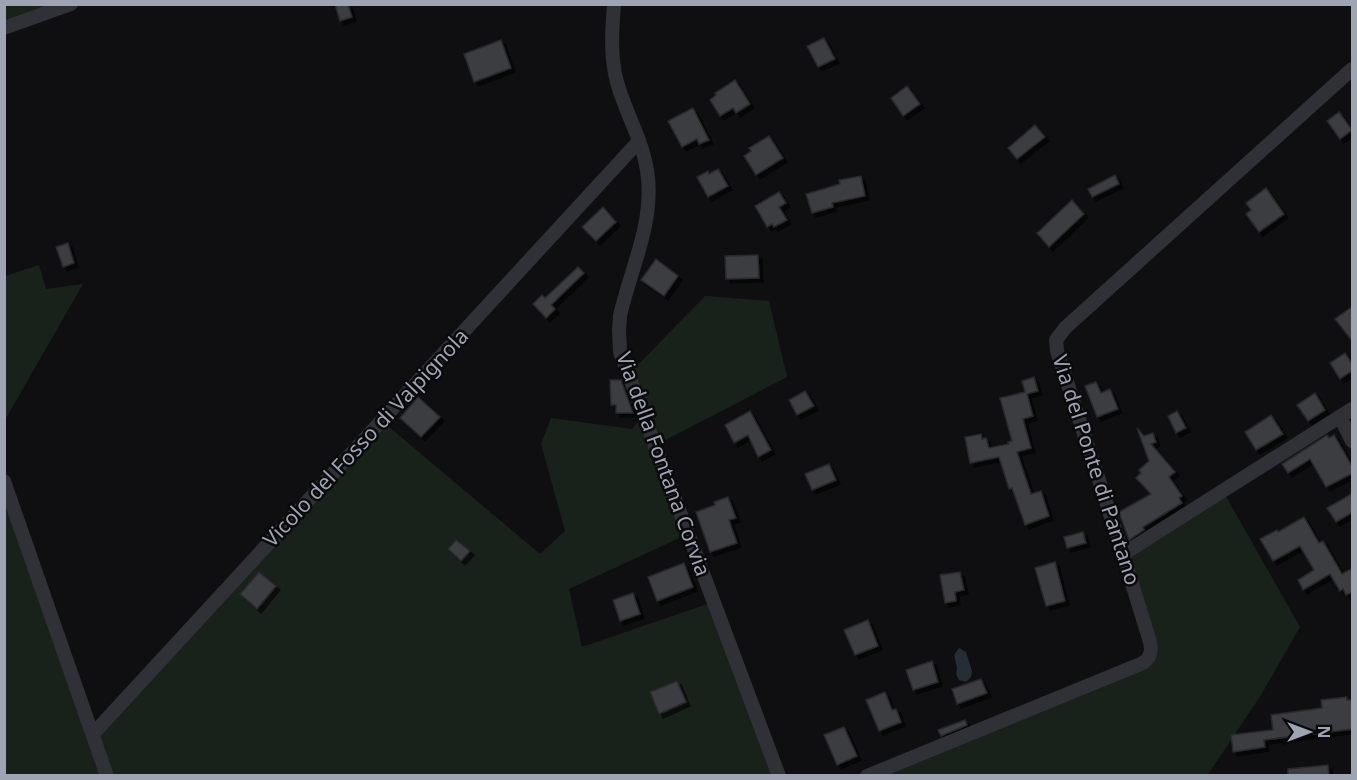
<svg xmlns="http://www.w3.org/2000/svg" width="1357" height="780" font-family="'Noto Sans',sans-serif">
  <defs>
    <filter id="shadow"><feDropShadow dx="4" dy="4" stdDeviation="0" flood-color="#0009"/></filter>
  </defs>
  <rect width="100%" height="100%" fill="#0f0f11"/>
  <!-- green -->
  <g fill="#19211b">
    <polygon points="5,5 71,5 5,28"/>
    <polygon points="39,265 46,289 83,284 5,420 5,276"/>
    <polygon points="705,296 769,301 787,377 654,446 688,534 569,589 582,647 716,601 779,775 5,776 5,493 93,733 382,421 540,554 565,531 541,444 551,418 632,429 643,415 628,375"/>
    <polygon points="1223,491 1300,627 1261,695 1209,773 1210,775 867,776 1149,658 1123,554"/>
  </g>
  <!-- water -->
  <polygon fill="#252d35" points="959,648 966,652 972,671 971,677 966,682 959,680 956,674 957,668 954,655"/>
  <!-- building -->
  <g fill="#3b3c41" stroke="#29292d" stroke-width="1.5" filter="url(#shadow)">
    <polygon points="335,4 348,4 352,17 340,21"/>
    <polygon points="824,38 835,59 818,67 807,46"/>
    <polygon points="501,40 511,68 474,82 464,54"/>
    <polygon points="735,80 750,104 736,113 733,108 720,116 710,100 716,95 715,93"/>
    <polygon points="907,86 920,104 903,116 891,98"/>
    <polygon points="693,108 709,140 699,144 697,139 682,147 668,121"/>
    <polygon points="1339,112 1352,130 1340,139 1327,121"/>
    <polygon points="1035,125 1045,137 1017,159 1008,148"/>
    <polygon points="769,136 783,158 756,175 744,156 751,151 749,148"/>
    <polygon points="718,169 728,186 708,197 697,177 708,171 709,174"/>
    <polygon points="1115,175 1119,184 1092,197 1088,189"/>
    <polygon points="861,176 865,196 832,203 833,207 812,213 806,194 840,184 839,180"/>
    <polygon points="1266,188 1284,214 1259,232 1246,214 1251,210 1246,203"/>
    <polygon points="779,192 786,203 779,207 787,220 774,227 772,224 767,227 755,206"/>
    <polygon points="1072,200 1084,214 1049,247 1037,233"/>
    <polygon points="603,207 616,222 596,241 582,227"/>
    <polygon points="68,243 74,263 63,267 56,247"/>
    <polygon points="758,255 759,278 726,279 725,256"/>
    <polygon points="656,259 678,276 664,296 641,280"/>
    <polygon points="578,267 584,273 551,305 555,309 546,318 533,304 542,295 545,298"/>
    <polygon points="1353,306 1353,342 1335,319"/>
    <polygon points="1345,353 1353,365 1353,370 1340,379 1330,363"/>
    <polygon points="1034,377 1038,391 1027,394 1033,416 1023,419 1031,448 1017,452 1031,494 1041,491 1049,516 1025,525 1012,488 1009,489 999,457 970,463 965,437 981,434 982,439 986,438 989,448 1009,444 1008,442 1012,441 1000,398 1025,392 1022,381"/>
    <polygon points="610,380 621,380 633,413 616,413 616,405 611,405"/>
    <polygon points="1096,382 1101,393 1110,389 1118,409 1097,417 1085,386"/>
    <polygon points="805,391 814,406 797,415 789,400"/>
    <polygon points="1315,393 1325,410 1308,421 1297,405"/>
    <polygon points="418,397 440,417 421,437 400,418"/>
    <polygon points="750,411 771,450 758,457 748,435 734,443 725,425"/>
    <polygon points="1177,411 1186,428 1176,433 1168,416"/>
    <polygon points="1271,415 1283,434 1256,450 1245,432"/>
    <polygon points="1137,428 1144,436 1153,433 1156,442 1151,444 1175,472 1169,477 1182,496 1179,498 1182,503 1143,527 1144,530 1129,540 1119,512 1151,494 1136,478 1141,473 1139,470 1149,461"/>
    <polygon points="1327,435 1329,438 1334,435 1353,468 1353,473 1326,487 1310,459 1288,473 1282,464"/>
    <polygon points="829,464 836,480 812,490 805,474"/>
    <polygon points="1353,493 1353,512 1336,522 1327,508"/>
    <polygon points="728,497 736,518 729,520 737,543 710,552 696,512 715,505 714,502"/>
    <polygon points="1304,517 1319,543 1323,541 1342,574 1353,568 1353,592 1346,595 1343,589 1340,591 1330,574 1303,590 1298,580 1314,570 1300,546 1273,561 1260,539 1277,530 1278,532"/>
    <polygon points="1083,532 1086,543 1067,548 1064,537"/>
    <polygon points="456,540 470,551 461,561 448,549"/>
    <polygon points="1055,562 1065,601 1046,606 1035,568"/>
    <polygon points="684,563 693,587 657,601 648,577"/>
    <polygon points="259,572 276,586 257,609 240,594"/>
    <polygon points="960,572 964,590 955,592 956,601 945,603 940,575"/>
    <polygon points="633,593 640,614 620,621 613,600"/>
    <polygon points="868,620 878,646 855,655 844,630"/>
    <polygon points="932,661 938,682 913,690 906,670"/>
    <polygon points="981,679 987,693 957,704 952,689"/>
    <polygon points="677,681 686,702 659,714 650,692"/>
    <polygon points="885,692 892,710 896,709 901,722 879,731 866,700"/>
    <polygon points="1347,697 1347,700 1353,700 1353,729 1264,740 1265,747 1233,752 1231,735 1273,730 1271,715 1322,708 1321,700"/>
    <polygon points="965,720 967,725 941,736 938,730"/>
    <polygon points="844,727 857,756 837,765 824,735"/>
    <polygon points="1328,765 1329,776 1288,776 1288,769"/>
  </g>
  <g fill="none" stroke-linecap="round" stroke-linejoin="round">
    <!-- minor -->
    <g stroke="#303136" stroke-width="14">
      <path d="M 614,4 C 612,30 610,57 617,82 C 626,115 645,144 648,178 C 653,225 630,271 620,316 L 619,330 L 620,352 L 779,776"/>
      <polyline points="4,28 71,4"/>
      <polyline points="1340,417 1352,441"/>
      <polyline points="4,481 107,776"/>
      <polyline points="1123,554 1352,409"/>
      <polyline points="93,734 639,141"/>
      <path d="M 867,776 L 1143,663 C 1151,658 1152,651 1150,642 L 1123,554 L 1057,351 L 1056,340 L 1065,328 L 1352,69"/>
    </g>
  </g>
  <g text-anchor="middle" stroke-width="5" stroke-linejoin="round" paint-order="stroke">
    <!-- street labels -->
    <g font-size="21" fill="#9fa4b3" stroke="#0a0a0c">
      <text transform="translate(366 438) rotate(-47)" y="7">Vicolo del Fosso di Valpignola</text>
      <text transform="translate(663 464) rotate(70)" y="7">Via della Fontana Corvia</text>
      <text transform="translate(1096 470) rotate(72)" y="7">Via del Ponte di Pantano</text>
    </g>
  </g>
  <!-- border -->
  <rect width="1357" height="780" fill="none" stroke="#9fa4b3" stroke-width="12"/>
  <!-- north arrow -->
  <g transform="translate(1309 732) rotate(90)" stroke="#0a0a0c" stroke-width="4.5" paint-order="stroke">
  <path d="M0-4.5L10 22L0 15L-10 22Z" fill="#9fa4b3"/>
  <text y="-9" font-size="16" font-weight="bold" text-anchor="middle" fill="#9fa4b3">N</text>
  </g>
</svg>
